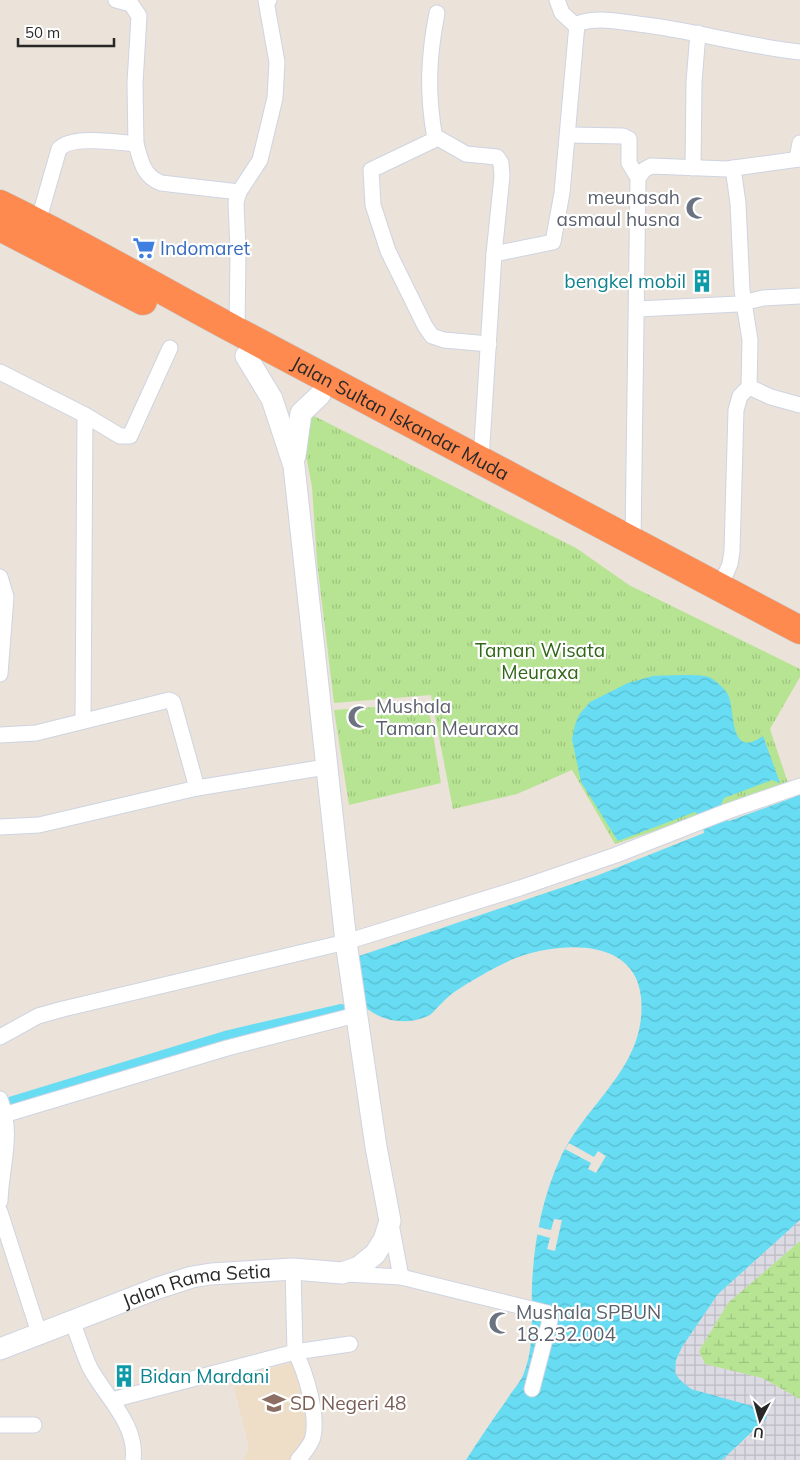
<svg xmlns="http://www.w3.org/2000/svg" width="800" height="1460" font-family="Mulish,sans-serif">
  <defs>
    <pattern id="industrial-grid" width="8" height="8" patternUnits="userSpaceOnUse" patternTransform="scale(1.25)"><rect width="8" height="8" fill="#dcdae3"/><path d="M0 4h8M4 0v8" fill="none" stroke="#bdbbc3"/></pattern>
    <pattern id="wetland-marsh" width="20" height="14" patternUnits="userSpaceOnUse" patternTransform="scale(1.25)"><rect width="20" height="14" fill="#b7e493"/><path d="M1 5h8M5 5V1M11 12h8M15 12V8" fill="none" stroke="#9dc47f"/></pattern>
    <pattern id="park-tufts" width="24" height="20" patternUnits="userSpaceOnUse" patternTransform="scale(1.25)"><rect width="24" height="20" fill="#b7e493"/><path d="M3 7l-1-3M5 7V3M7 7l1-3M15 17l-1-3M17 17v-4M19 17l1-3" fill="none" stroke="#9dc47f"/></pattern>
    <pattern id="water-waves" width="16" height="10" patternUnits="userSpaceOnUse" patternTransform="scale(1.25)"><rect width="16" height="10" fill="#67dcf2"/><path d="M0 5q4-4 8 0t8 0" fill="none" stroke="#59bdd0"/></pattern>
  </defs>
  <rect width="100%" height="100%" fill="#ebe2d9"/>
  <!-- industrial -->
  <polygon fill="url(#industrial-grid)" points="800,1220 800,1241 728,1303 699,1351 705,1364 762,1378 800,1399 800,1460 722,1460 759,1427 756,1407 691,1389 679,1379 675,1372 676,1360 682,1347 718,1294"/>
  <!-- education -->
  <polygon fill="#eeddc7" points="298,1361 317,1429 293,1460 244,1460 249,1447 232,1378"/>
  <!-- wetland -->
  <polygon fill="url(#wetland-marsh)" points="800,1241 800,1399 762,1378 705,1364 699,1351 728,1303"/>
  <!-- park -->
  <g fill="url(#park-tufts)">
    <polygon points="312,415 576,548 629,585 800,669 800,677 770,729 789,786 615,844 572,770 517,794 453,809 431,695 334,703 317,562 312,487 303,440"/>
    <polygon points="428,703 441,783 349,805 334,710"/>
  </g>
  <!-- water -->
  <path fill="url(#water-waves)" d="M 653,676 C 666,676 701,673 711,678 C 717,682 727,690 729,697 C 735,715 730,759 763,736 L 780,783 L 772,780 L 724,798 L 719,809 L 722,818 L 729,821 L 800,795 L 800,1220 L 718,1294 L 682,1347 L 676,1360 L 675,1372 L 679,1379 L 691,1389 L 756,1407 L 764,1410 L 767,1418 L 722,1460 L 466,1460 C 479,1440 492,1420 506,1401 C 511,1392 521,1382 524,1373 C 535,1345 531,1314 532,1285 C 534,1242 542,1198 560,1159 C 585,1103 648,1067 641,997 C 635,938 563,942 521,956 C 502,963 483,974 465,985 C 457,990 448,996 442,1003 C 438,1006 434,1012 430,1015 C 408,1026 381,1022 364,1006 L 359,956 L 596,876 L 704,833 L 701,817 L 695,812 L 618,841 L 581,782 L 572,739 L 575,725 L 579,715 L 590,702 L 628,683 Z"/>
  <!-- pier -->
  <g fill="#ebe2d9">
    <polygon points="569,1143 594,1157 598,1151 606,1156 596,1173 588,1169 591,1163 565,1149"/>
    <polygon points="554,1219 562,1220 555,1251 547,1249 550,1238 536,1234 538,1227 551,1230"/>
  </g>
  <g fill="none" stroke-linecap="round" stroke-linejoin="round">
    <!-- canal -->
    <polyline stroke="#67dcf2" stroke-width="14" points="0,1107 229,1037 341,1011"/>
    <defs>
      <g id="street">
        <polyline points="116,0 131,4 139,16 135,83 136,144"/>
        <polyline points="557,0 562,13 576,26"/>
        <polyline points="569,135 623,136 629,139 629,163 638,178"/>
        <path d="M 435,139 C 427,94 428,59 437,13"/>
        <polyline points="797,159 800,143"/>
        <polyline points="693,168 694,82 698,33"/>
        <path d="M 38,222 L 59,149 C 71,135 117,142 136,144 C 141,161 143,176 161,183 L 239,192"/>
        <polyline points="638,309 738,304 763,298 800,296"/>
        <polyline points="237,331 238,251 236,202 239,192 260,160 275,98 277,62 266,1 269,0"/>
        <polyline points="489,344 444,340 432,336 425,326 388,251 373,205 371,170 438,138 466,154 497,157 501,163 502,176 494,254"/>
        <polyline points="0,372 85,415 120,436 130,436 170,348"/>
        <polyline points="749,387 771,397 800,405"/>
        <path d="M 481,460 L 494,254 L 553,242 L 562,193 L 577,24 C 596,17 618,21 638,24 C 692,30 745,46 800,52"/>
        <polyline points="633,540 638,178 644,170 651,166 727,169 800,159"/>
        <polyline points="0,577 6,597 0,674"/>
        <polyline points="720,587 730,564 732,551 736,410 740,396 749,387 750,340 742,290 738,203 733,168"/>
        <polyline points="83,720 85,415"/>
        <polyline points="0,735 36,733 169,700 173,702 197,788"/>
        <polyline points="0,827 39,825 197,788 326,767"/>
        <polyline points="0,1037 38,1016 63,1009 346,942 520,888 616,855 728,811 800,786"/>
        <path d="M 0,1099 C 14,1134 1,1166 0,1201"/>
        <polyline points="0,1116 227,1048 356,1015"/>
        <polyline points="0,1212 39,1333"/>
        <polyline points="391,1224 401,1277"/>
        <polyline points="346,1274 401,1277 548,1313 550,1320 532,1389"/>
        <path d="M 72,1321 C 78,1336 83,1353 90,1368 C 105,1396 138,1425 133,1460"/>
        <polyline points="112,1400 295,1352 293,1269"/>
        <polyline points="0,1425 34,1425"/>
        <path d="M 298,1460 C 303,1454 311,1445 313,1437 C 318,1415 306,1372 295,1352 L 350,1344"/>
      </g>
      <g id="secondary">
        <polyline points="295,456 301,413 320,395"/>
        <path id="s1" d="M 0,1349 L 158,1288 L 192,1277 L 211,1274 L 293,1269 L 342,1273 L 359,1267 L 375,1254 L 384,1240 L 390,1221 L 376,1147 L 346,942 L 294,466 L 272,399 L 246,356"/>
      </g>
      <g id="highway">
        <path id="s2" d="M 0,204 C 81,243 158,289 237,331 C 424,432 613,529 800,630"/>
        <polyline points="0,227 143,301"/>
      </g>
    </defs>
    <!-- street casing -->
    <use href="#street" stroke="#ced4e2" stroke-width="17"/>
    <!-- secondary casing -->
    <use href="#secondary" stroke="#ced4e2" stroke-width="23"/>
    <!-- highway casing -->
    <use href="#highway" stroke="#c3c3c3" stroke-width="29"/>
    <!-- street -->
    <use href="#street" stroke="#fff" stroke-width="15"/>
    <!-- secondary -->
    <use href="#secondary" stroke="#fff" stroke-width="21"/>
    <!-- highway -->
    <use href="#highway" stroke="#ff8a50" stroke-width="28"/>
  </g>
  <!-- icons -->
  <defs>
    <symbol id="mosque-bare" viewBox="-9 -9 18 18"><path d="M3.5-4.9A6 6 0 1 0 3.5 4.9A5 5 0 1 1 3.5-4.9Z" fill="#6b7280" stroke="#fff" stroke-width="2.5" paint-order="stroke"/></symbol>
    <symbol id="supermarket-bare" viewBox="-9 -9 18 18"><path d="M-6-5.5h2.5l.6 2H6L4.5 2H-2.5L-4.4-4H-6ZM-1.5 3.2a1.3 1.3 0 1 0 .1 0ZM3 3.2a1.3 1.3 0 1 0 .1 0Z" fill="#3f7fe0" stroke="#fff" stroke-width="2.5" paint-order="stroke"/></symbol>
    <symbol id="building-bare" viewBox="-9 -9 18 18"><path d="M-4-6H4V6H1V3H-1V6H-4ZM-2.5-4.3h1.7v1.8h-1.7ZM.8-4.3h1.7v1.8H.8ZM-2.5-1h1.7V.8h-1.7ZM.8-1h1.7V.8H.8Z" fill="#0f9aa8" stroke="#fff" stroke-width="2.5" paint-order="stroke"/></symbol>
    <symbol id="school-bare" viewBox="-9 -9 18 18"><path d="M0-5L7-2L0 1L-7-2ZM-4 1L0 2.5L4 1V4Q0 6-4 4Z" fill="#8d6e63" stroke="#fff" stroke-width="2.5" paint-order="stroke"/></symbol>
  </defs>
  <g fill-rule="evenodd">
    <use href="#mosque-bare" x="681" y="192" width="32" height="32"/>
    <use href="#supermarket-bare" x="128" y="232" width="32" height="32"/>
    <use href="#building-bare" x="686" y="265" width="32" height="32"/>
    <use href="#mosque-bare" x="343" y="701" width="32" height="32"/>
    <use href="#mosque-bare" x="484" y="1307" width="32" height="32"/>
    <use href="#building-bare" x="108" y="1360" width="32" height="32"/>
    <use href="#school-bare" x="258" y="1387" width="32" height="32"/>
  </g>
  <g text-anchor="middle" stroke-width="4.5" stroke-linejoin="round" paint-order="stroke">
    <!-- worship labels -->
    <g font-size="19" fill="#5b616d" stroke="#fff" text-anchor="start">
      <text x="680" y="204" text-anchor="end">meunasah<tspan x="680" dy="22">asmaul husna</tspan></text>
      <text x="376" y="713">Mushala<tspan x="376" dy="22">Taman Meuraxa</tspan></text>
      <text x="516" y="1319">Mushala SPBUN<tspan x="516" dy="22">18.232.004</tspan></text>
    </g>
    <!-- shop labels -->
    <g font-size="19" fill="#366cbe" stroke="#fff" text-anchor="start">
      <text x="160" y="255">Indomaret</text>
    </g>
    <!-- culture labels -->
    <g font-size="19" fill="#0d838f" stroke="#fff" text-anchor="end">
      <text x="686" y="288">bengkel mobil</text>
      <text x="140" y="1383" text-anchor="start">Bidan Mardani</text>
    </g>
    <!-- street labels -->
    <g font-size="19" fill="#282828" stroke="#fff">
      <text dy="7" stroke="none"><textPath href="#s2" startOffset="454">Jalan Sultan Iskandar Muda</textPath></text>
      <text dy="7" stroke="none"><textPath href="#s1" startOffset="208">Jalan Rama Setia</textPath></text>
    </g>
    <!-- park labels -->
    <g font-size="19" fill="#306617" stroke="#fff">
      <text x="540" y="657">Taman Wisata<tspan x="540" dy="22">Meuraxa</tspan></text>
    </g>
    <!-- education labels -->
    <g font-size="19" fill="#785e54" stroke="#fff" text-anchor="start">
      <text x="290" y="1410">SD Negeri 48</text>
    </g>
  </g>
  <!-- north arrow -->
  <g transform="translate(760 1420) rotate(186)" stroke="#ffffff" stroke-width="4" paint-order="stroke">
  <path d="M0-4L9 19L0 12L-9 19Z" fill="#282828"/>
  <text y="-8" font-size="14" font-weight="bold" text-anchor="middle" fill="#282828">U</text>
  </g>
  <!-- scale -->
  <path d="M18 38v8h96v-8" fill="none" stroke="#282828" stroke-width="2.5"/>
  <text x="25" y="38" font-size="15" fill="#282828" stroke="#ffffff" stroke-width="4" paint-order="stroke">50 m</text>
</svg>
